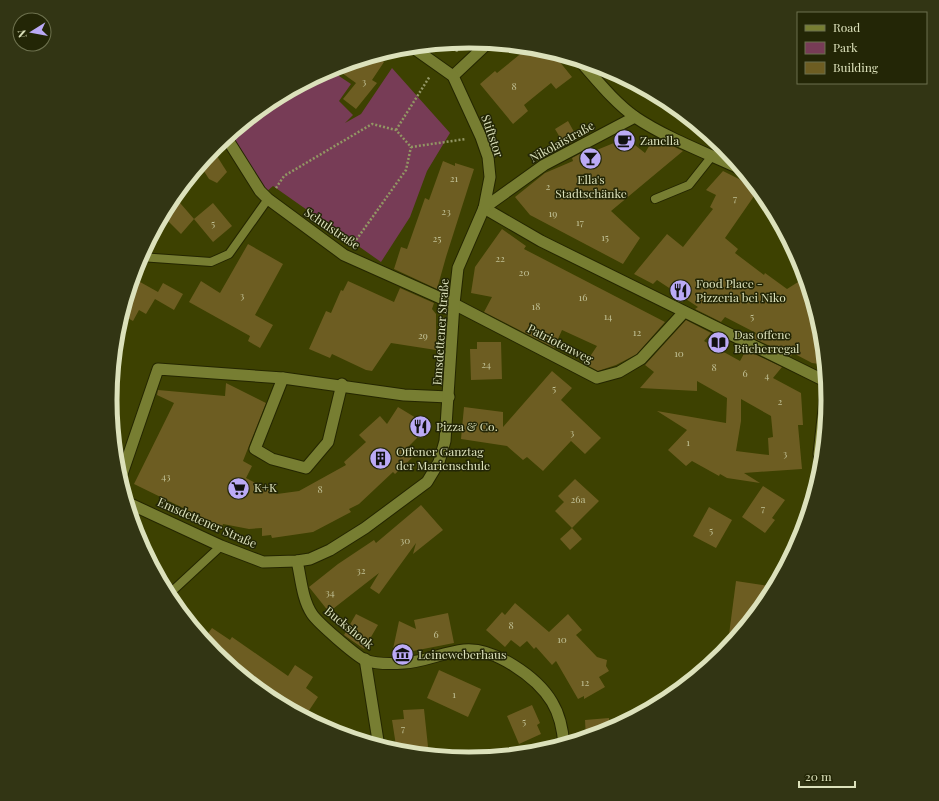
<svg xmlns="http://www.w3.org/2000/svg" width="939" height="801" font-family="'Playfair Display',serif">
  <rect width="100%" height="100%" fill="#3d4101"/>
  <!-- green -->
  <polygon fill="#773c56" points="334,68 339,76 351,84 339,101 353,115 345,123 361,114 392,68 450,133 427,171 410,217 381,262 273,186 266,192 230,134 270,101"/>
  <!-- building -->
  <g fill="#6d5d22" fill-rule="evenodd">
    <polygon points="529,47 551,51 572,77 556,89 551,83 524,105 528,111 513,124 480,84 495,71 497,73"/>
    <polygon points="375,55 384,62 372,80 377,83 356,109 343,99 356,83 342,73 349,63"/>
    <polygon points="568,121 578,139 565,146 555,129"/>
    <polygon points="626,138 645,153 652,141 658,139 683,151 611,211 640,238 623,264 530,215 515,197 545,173 573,161 572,158 585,151 587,154"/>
    <polygon points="215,153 227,172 217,183 209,179 200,165"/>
    <polygon points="443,161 455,166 455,163 474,169 446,257 437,289 394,269 401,247 407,249 425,198 429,200"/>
    <polygon points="723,171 759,189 725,238 738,249 735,253 764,275 765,273 787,289 806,277 822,331 826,365 812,363 793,353 791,356 753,338 756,333 725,317 721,322 695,309 698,307 657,280 653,284 634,274 667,234 683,247 713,209 710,207 716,195 706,190"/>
    <polygon points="174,196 194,219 213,203 232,226 213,242 194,219 181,234 163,216"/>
    <polygon points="502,229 526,246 524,249 665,322 637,354 616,365 598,371 585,364 597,346 562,330 554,348 484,312 492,297 471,293 475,267"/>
    <polygon points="248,244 283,264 255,315 273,325 260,348 248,341 250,336 189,302 201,281 220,293"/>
    <polygon points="133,278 158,292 163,283 183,294 174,310 155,299 146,314 139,310 133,321 122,315"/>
    <polygon points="348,281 394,302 400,288 434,303 432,309 436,314 436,350 391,343 372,371 366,370 332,354 330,358 309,349 326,311 331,313 341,290 343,291"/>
    <path d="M 686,320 L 711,333 L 704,341 L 740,361 L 746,350 L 782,367 L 773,378 L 801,393 L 803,425 L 798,425 L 802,469 L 744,473 L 760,483 L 727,478 L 720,474 L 719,476 L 692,461 L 686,466 L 668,450 L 687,430 L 657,411 L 726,423 L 727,398 L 697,381 L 697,391 L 640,388 L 654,372 L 645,365 ZM 741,399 L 771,416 L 773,437 L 768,438 L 769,455 L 736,451 L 741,421 Z"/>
    <polygon points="477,342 501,342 502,379 471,380 470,349 477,349"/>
    <polygon points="552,371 572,388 561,400 601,438 585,454 571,441 543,471 527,457 523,460 507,446 461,439 464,407 503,412 503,427"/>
    <polygon points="226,383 266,403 243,461 252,466 246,478 277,494 299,491 346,465 344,462 366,442 359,435 380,416 387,424 398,407 426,424 417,438 408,447 415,455 395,474 393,472 359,504 349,509 351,512 313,532 272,538 271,535 262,536 262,528 249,529 223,524 222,527 134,484 174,403 157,395 158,390 225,396"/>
    <polygon points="575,479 599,501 572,528 555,511 564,502 558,496"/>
    <polygon points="763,486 785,500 772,518 775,520 765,533 742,517"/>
    <polygon points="421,505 443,530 413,554 416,543 379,594 370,588 379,573 329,612 309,587 338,564 374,540 376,543"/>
    <polygon points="709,507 732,520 716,548 693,536"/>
    <polygon points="572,528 582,539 570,550 560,539"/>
    <polygon points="736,581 776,587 768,600 727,650"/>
    <polygon points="515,603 549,632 568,614 582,630 576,635 597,657 607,660 606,666 609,671 599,677 605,687 584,699 584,696 578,699 556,661 552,665 536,647 534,649 527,641 520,647 511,640 505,647 486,630 502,612 505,615"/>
    <polygon points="448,613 454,643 413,651 393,649 399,621 416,629 414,620"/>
    <polygon points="356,614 378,625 364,649 344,635"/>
    <polygon points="212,628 230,640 232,637 288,676 295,665 313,677 306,688 318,697 304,718 270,699 215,655 203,640"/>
    <polygon points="439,670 481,689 468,717 427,698"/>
    <polygon points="532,705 540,723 537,725 541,734 519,744 507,716"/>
    <polygon points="424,709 429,756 397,752 392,720 404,719 403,710"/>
    <polygon points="609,718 610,731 586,739 585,720"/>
  </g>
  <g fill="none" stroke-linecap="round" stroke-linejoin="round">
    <defs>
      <g id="service">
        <polyline points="655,199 689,185 712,156"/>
        <polyline points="140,257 211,262 229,254 268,199"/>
        <polyline points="168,595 221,546"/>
      </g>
      <path id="pedestrian" d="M 579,60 C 597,80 613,101 635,117 C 666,138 709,154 743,170"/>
      <g id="minor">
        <polyline points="453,76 488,43"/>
        <polyline points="226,137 260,191 268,199 344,255 454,304 597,378 619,372 641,359 684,312"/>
        <polyline points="484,208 541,241 827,382"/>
        <polyline points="484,208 544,165 635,117"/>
        <polyline points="283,378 255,449 272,459 306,468 328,442 342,384"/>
        <polyline points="822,470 819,454 827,382"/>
        <polyline points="120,480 158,369 283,378 404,395 449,397"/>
        <polyline points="126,502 221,546 263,562 297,561 310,559 330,550 365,528 427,482 439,462 445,441 454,304 458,268 484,208 490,177 488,157 481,137 453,76 412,47"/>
        <path d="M 297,561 C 301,578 302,599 312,614 C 318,623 355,655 365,660 C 376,664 392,664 404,663 C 424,662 444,652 464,650 C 494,647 537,677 552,702 C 560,715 563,731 564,746"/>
        <polyline points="365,659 379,747"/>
      </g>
    </defs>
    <!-- service casing -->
    <use href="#service" stroke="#242600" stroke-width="10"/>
    <!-- pedestrian casing -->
    <use href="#pedestrian" stroke="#242600" stroke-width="13"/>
    <!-- minor casing -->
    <use href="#minor" stroke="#242600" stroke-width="13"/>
    <!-- path -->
    <g stroke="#929664" stroke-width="2.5" stroke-dasharray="2 2" stroke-linecap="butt">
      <polyline points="455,42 457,52"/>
      <polyline points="619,82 624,78"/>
      <polyline points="396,130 430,76"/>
      <polyline points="276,188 284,176 372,124 396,130 411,147 466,139"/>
      <polyline points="354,243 406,170 411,147"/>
    </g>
    <!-- service -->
    <use href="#service" stroke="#777e32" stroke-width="8"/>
    <!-- pedestrian -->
    <use href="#pedestrian" stroke="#777e32" stroke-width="11"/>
    <!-- minor -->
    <use href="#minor" stroke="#777e32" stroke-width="11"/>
  </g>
  <!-- icons -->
  <defs>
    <symbol id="cafe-disc" viewBox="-11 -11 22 22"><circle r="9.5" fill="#bbaaf6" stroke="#232606"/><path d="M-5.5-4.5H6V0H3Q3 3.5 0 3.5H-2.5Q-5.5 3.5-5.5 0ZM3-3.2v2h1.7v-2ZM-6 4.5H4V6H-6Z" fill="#111"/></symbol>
    <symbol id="bar-disc" viewBox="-11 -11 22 22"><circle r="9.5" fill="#bbaaf6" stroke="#232606"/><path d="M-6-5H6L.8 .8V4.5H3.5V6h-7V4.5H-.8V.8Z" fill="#111"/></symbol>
    <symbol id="restaurant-disc" viewBox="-11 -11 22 22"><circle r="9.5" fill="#bbaaf6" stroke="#232606"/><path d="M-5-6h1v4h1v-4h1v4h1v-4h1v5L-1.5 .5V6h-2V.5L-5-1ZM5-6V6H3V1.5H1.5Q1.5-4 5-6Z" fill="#111"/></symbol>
    <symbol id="library-disc" viewBox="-11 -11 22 22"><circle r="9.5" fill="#bbaaf6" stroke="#232606"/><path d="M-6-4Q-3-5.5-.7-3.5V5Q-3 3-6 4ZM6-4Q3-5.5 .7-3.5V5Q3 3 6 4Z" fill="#111"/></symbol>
    <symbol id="building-disc" viewBox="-11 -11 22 22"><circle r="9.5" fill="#bbaaf6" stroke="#232606"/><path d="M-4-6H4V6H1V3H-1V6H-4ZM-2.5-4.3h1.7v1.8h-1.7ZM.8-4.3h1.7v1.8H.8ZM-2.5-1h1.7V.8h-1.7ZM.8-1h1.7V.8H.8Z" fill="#111"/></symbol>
    <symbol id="supermarket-disc" viewBox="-11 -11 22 22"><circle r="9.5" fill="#bbaaf6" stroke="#232606"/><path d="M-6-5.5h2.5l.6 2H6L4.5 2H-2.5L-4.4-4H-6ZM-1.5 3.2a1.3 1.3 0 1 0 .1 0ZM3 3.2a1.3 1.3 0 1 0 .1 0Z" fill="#111"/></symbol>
    <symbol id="museum-disc" viewBox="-11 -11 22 22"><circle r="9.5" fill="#bbaaf6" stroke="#232606"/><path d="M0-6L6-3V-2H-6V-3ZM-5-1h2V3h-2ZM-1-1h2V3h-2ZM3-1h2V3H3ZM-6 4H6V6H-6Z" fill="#111"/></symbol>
  </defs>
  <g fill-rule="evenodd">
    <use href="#cafe-disc" x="612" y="128" width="25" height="25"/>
    <use href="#bar-disc" x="578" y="146" width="25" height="25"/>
    <use href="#restaurant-disc" x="668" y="278" width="25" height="25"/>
    <use href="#library-disc" x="706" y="330" width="25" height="25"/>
    <use href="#restaurant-disc" x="408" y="414" width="25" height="25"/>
    <use href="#building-disc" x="368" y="446" width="25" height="25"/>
    <use href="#supermarket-disc" x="226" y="476" width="25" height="25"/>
    <use href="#museum-disc" x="390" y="642" width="25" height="25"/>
  </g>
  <g text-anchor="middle" stroke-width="3" stroke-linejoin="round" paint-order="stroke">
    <!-- number labels -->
    <g font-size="10" fill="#c0c095">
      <text x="364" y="85">3</text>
      <text x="514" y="90">8</text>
      <text x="454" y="182">21</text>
      <text x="548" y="190">2</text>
      <text x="735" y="202">7</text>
      <text x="446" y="215">23</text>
      <text x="553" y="217">19</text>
      <text x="580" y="226">17</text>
      <text x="213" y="227">5</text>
      <text x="605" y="241">15</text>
      <text x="437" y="242">25</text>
      <text x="500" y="262">22</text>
      <text x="524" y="276">20</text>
      <text x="242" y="299">3</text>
      <text x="583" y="301">16</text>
      <text x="536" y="310">18</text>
      <text x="608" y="320">14</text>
      <text x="752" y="320">5</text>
      <text x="637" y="336">12</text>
      <text x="423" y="339">29</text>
      <text x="679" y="357">10</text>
      <text x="486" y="368">24</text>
      <text x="714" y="371">8</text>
      <text x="745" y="377">6</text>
      <text x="767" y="379">4</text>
      <text x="554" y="392">5</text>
      <text x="780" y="405">2</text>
      <text x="572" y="436">3</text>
      <text x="688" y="446">1</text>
      <text x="785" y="457">3</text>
      <text x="166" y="480">43</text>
      <text x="320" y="493">8</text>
      <text x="578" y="503">26a</text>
      <text x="763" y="512">7</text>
      <text x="711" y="534">5</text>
      <text x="405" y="544">30</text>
      <text x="361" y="574">32</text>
      <text x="330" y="596">34</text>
      <text x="511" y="629">8</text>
      <text x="436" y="638">6</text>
      <text x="562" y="643">10</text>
      <text x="585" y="686">12</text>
      <text x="454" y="698">1</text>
      <text x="524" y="725">5</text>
      <text x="403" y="732">7</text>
    </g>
    <!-- street labels -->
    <g font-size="12" fill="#dce1bb" stroke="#232606">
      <text transform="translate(492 136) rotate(71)" y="4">Stiftstor</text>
      <text transform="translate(562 142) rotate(-29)" y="4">Nikolaistraße</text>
      <text transform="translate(332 229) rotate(34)" y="4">Schulstraße</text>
      <text transform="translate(441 332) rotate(-86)" y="4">Emsdettener Straße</text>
      <text transform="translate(560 344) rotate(27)" y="4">Patriotenweg</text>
      <text transform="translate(207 523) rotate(24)" y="4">Emsdettener Straße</text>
      <text transform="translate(349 628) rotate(39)" y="4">Buckshook</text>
    </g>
    <!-- poi labels -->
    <g font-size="12" fill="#dce1bb" stroke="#232606" text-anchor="start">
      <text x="640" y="145">Zanella</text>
      <text x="591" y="184" text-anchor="middle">Ella's<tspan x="591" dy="14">Stadtschänke</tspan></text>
      <text x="696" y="288">Food Place -<tspan x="696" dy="14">Pizzeria bei Niko</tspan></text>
      <text x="734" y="339">Das offene<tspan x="734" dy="14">Bücherregal</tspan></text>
      <text x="436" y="431">Pizza &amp; Co.</text>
      <text x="396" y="456">Offener Ganztag<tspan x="396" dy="14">der Marienschule</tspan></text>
      <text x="254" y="492">K+K</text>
      <text x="418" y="659">Leineweberhaus</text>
    </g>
  </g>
  <!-- crop -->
  <path d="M0 0H939V801H0ZM117 400a352 352 0 1 1 704 0a352 352 0 1 1-704 0Z" fill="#323514" fill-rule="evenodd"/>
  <path fill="none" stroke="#dce1bb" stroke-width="5" d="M117 400a352 352 0 1 1 704 0a352 352 0 1 1-704 0Z"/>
  <!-- legend -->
  <rect x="797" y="12" width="130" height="72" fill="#232606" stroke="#6d714e"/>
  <rect x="805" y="25" width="20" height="6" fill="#777e32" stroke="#6d714e"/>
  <text x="833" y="32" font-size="12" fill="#dce1bb">Road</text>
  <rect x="805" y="42" width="20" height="12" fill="#773c56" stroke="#6d714e"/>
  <text x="833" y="52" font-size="12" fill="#dce1bb">Park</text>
  <rect x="805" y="62" width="20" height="12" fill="#6d5d22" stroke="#6d714e"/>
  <text x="833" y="72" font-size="12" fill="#dce1bb">Building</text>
  <!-- north arrow -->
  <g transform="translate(32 32) rotate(259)"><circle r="19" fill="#232606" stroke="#6d714e"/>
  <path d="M0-3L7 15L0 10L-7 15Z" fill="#bbaaf6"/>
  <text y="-6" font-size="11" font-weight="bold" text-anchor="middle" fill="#dce1bb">N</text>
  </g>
  <!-- scale -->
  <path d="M799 781v6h56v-6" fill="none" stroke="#dce1bb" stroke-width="2"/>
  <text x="805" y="781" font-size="12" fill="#dce1bb" stroke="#232606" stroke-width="3" paint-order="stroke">20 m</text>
</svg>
